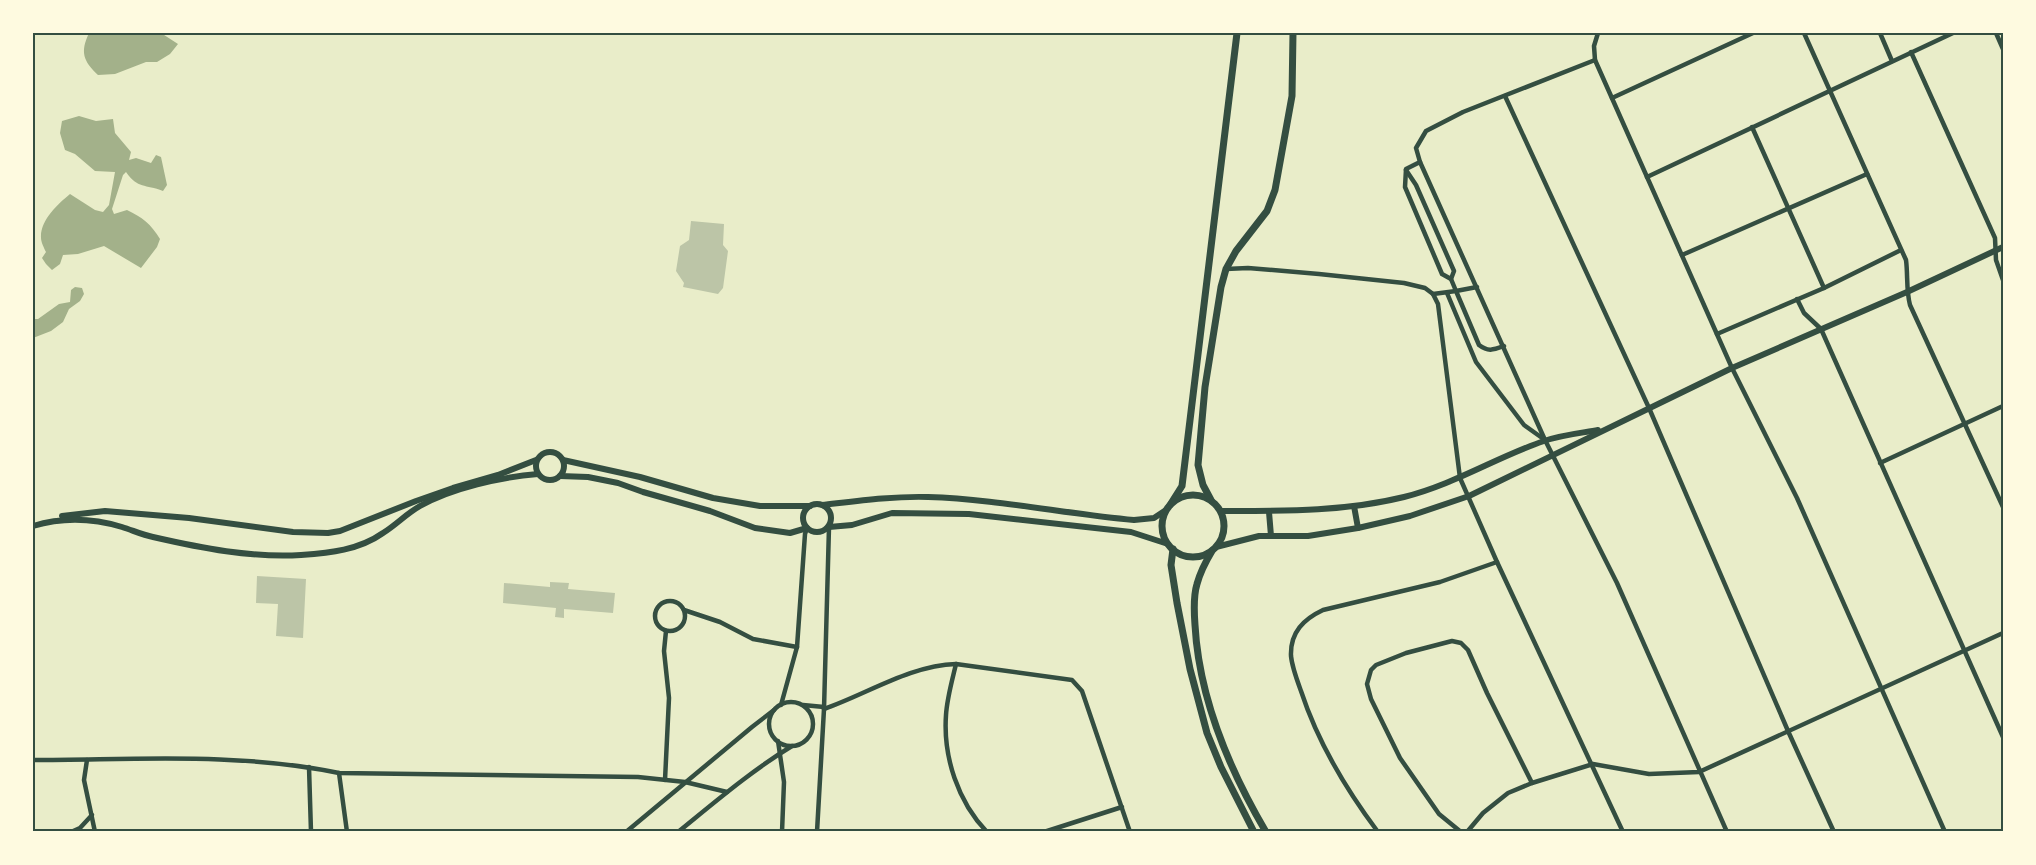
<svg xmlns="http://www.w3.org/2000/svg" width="2036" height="865" font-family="'Noto Serif',serif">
  <rect width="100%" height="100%" fill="#e9edc9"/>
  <!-- water -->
  <g fill="#a3b18a">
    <path d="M 89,33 L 161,33 L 178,44 L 170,54 L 157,62 L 146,62 L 115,74 L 98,75 C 83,61 80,52 89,33 Z"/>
    <path d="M 79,116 L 96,121 L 113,119 L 115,133 L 131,152 L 129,160 L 136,158 L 151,163 L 156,155 L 161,157 L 167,185 L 163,191 C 145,184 138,189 126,172 L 123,175 L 112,209 L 114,214 L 127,210 C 142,217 151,224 160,239 L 157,247 L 141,268 L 104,246 L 78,254 L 63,255 L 60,264 L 52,270 L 46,264 L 42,258 L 46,252 C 44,248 41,242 41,238 C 40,220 58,204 70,194 L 95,210 L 103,212 L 109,205 L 115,172 L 95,171 L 75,154 L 65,150 L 60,133 L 62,121 Z"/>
    <polygon points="75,287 82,288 84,294 80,301 69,309 63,322 51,331 33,338 33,319 38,319 59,304 70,302 71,290"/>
  </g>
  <!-- building -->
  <g fill="#bcc5a7">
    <polygon points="691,221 724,224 723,245 728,251 723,288 718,294 683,287 684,283 676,271 680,246 689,240"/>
    <polygon points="257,576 306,579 303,638 276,636 278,604 256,603"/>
    <polygon points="550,582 569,583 568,589 615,593 613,613 564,609 564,618 555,617 556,608 503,603 504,583 550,587"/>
  </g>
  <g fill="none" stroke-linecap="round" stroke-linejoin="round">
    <!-- minor -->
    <g stroke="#344e41" stroke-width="4.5">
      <polyline points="1598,33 1594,46 1595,60 1732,368 1797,498 1945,832"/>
      <path d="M 1804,33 L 1906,260 C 1908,275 1906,290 1910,305 L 2003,507"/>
      <polyline points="1880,33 1892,61"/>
      <polyline points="1996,33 2003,49"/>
      <polyline points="1911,52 1995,238 1996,260 2003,280"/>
      <polyline points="1595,60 1463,112 1426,131 1416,148 1420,162 1545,440 1617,583 1727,832"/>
      <polyline points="1505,96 1649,408 1788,731 1834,832"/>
      <polyline points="1612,98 1753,33"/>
      <polyline points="1752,127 1824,288"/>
      <polyline points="1420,162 1406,169 1405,187 1442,274 1451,279 1456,291 1477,287"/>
      <polyline points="1406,170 1416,185 1454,271 1451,279"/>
      <polyline points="1647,177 1953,33"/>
      <polyline points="1682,255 1867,174"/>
      <path d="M 1226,269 L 1248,268 L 1319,274 L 1404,283 L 1425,288 L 1433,294 L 1456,291 L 1479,345 C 1488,352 1493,350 1504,346"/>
      <polyline points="1447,293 1476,362 1524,425 1545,440"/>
      <polyline points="1433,294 1438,304 1460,478 1497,562 1623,832"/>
      <polyline points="1797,299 1804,313 1821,329 2003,737"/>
      <polyline points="1717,334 1824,288 1901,250"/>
      <polyline points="1880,463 2003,406"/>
      <circle cx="670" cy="616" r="15"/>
      <polyline points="684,610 720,622 753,639 797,647"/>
      <path d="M 956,664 C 952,681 947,698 946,715 C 943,757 958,802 987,832"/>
      <circle cx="791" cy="724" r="22"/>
      <polyline points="781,705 797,647 805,534 807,528"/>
      <polyline points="803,705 824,707"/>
      <path d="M 824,709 C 865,695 911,665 956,664 L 1072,680 L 1082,691 L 1130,832"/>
      <polyline points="778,741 784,782 782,832"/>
      <path d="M 33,760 C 135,760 238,752 339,773 L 638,777 L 685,782 L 727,792"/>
      <polyline points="87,760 84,780 95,832"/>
      <polyline points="309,767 311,832"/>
      <polyline points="339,773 347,832"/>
      <polyline points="665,780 669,698 664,651 666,631"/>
      <polyline points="76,831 86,832"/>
      <polyline points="71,832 80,828 92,815"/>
      <polyline points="626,832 752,727 774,710"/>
      <path d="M 678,832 C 715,802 751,771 792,746"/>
      <polyline points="817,832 824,709 829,527"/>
      <polyline points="1044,832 1122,807"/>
      <path d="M 1378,832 C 1345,788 1318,743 1301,691 C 1297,680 1292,667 1291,656 C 1290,632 1304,619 1323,610 L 1440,582 L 1497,562"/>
      <polyline points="1461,832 1439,814 1400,758 1371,699 1367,684 1371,670 1376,665 1406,653 1452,641 1461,643 1468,650 1487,693 1532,783"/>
      <polyline points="1467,832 1483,813 1508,793 1532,783 1593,764 1649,774 1699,772 2003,633"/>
    </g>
    <!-- secondary -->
    <g stroke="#344e41" stroke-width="6">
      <circle cx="550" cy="466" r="14"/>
      <polyline points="563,460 640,477 713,498 760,506 810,506"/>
      <polyline points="560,476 588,477 618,483 643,492 710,511 755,528 790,533 807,528"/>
      <circle cx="817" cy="518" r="14"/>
      <path d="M 822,505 C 857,501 892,496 928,497 C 997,499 1066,514 1134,520 L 1154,518 L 1166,510"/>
      <polyline points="1354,506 1358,528"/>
      <path d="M 1221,511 C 1282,511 1343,512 1404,497 C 1453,485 1497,457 1544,441 C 1561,435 1581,433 1598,430"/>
      <polyline points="1269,512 1271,536"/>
      <polyline points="62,516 105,511 189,518 293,532 328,533 340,531 416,501 453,488 498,475 536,460"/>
      <path d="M 33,526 C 63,517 92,518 122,527 C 132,530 142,535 153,537 C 201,548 251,558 301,555 C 330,553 359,550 383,533 C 396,525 406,514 420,506 C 452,488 501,477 538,474"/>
      <polyline points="829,527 852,525 892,513 969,514 1131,532 1168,544"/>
      <polyline points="1216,547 1259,536 1308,536 1358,528 1410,516 1469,496 1732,368 1907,292 2003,247"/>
    </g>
    <!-- primary -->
    <g stroke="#344e41" stroke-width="7">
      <circle cx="1193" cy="526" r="31"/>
      <polyline points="1211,500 1203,485 1198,465 1205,387 1221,287 1226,269 1236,251 1267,211 1275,190 1292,96 1293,33"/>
      <polyline points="1170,505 1182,486 1237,33"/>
      <polyline points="1173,549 1171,565 1177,603 1190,669 1207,733 1221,767 1254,832"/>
      <path d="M 1212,551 C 1206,561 1200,573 1197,584 C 1193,597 1194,612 1195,625 C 1199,699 1229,769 1266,832"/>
    </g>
  </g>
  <!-- border -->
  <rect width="2036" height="865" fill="none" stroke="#fefae0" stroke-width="69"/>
  <rect x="34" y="34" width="1968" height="796" fill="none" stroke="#344e41" stroke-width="2"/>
</svg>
